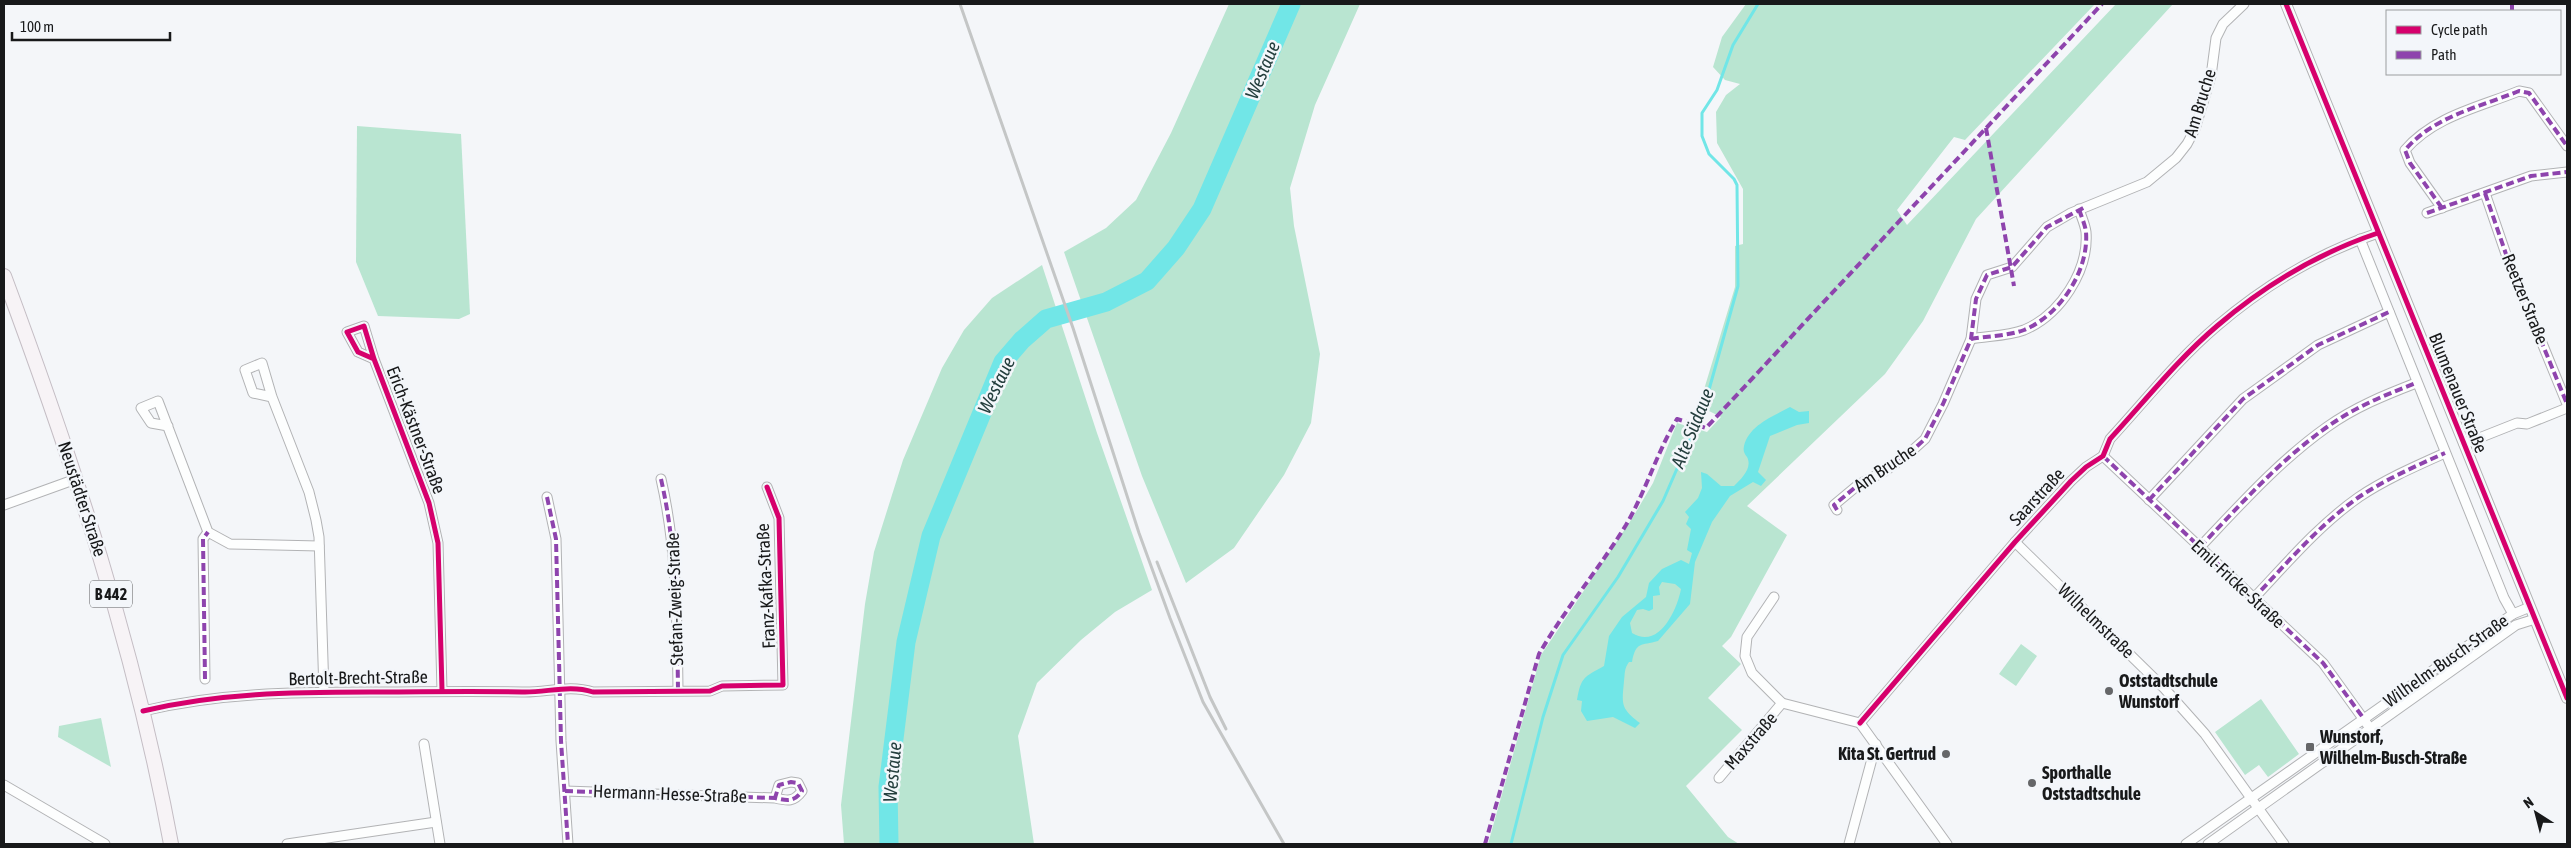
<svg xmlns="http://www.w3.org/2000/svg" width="2571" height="848" font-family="'Asap Condensed',sans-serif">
  <rect width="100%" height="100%" fill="#f4f6f9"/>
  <!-- green -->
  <g fill="#b9e5d1">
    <polygon points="1229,4 1360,4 1315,105 1290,188 1294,226 1320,354 1311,423 1284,475 1234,548 1186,583 1142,476 1064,252 1106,228 1136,200 1171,133"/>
    <polygon points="1746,4 2095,4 1965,140 1954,137 1897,210 1907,225 2116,4 2173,4 1976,219 1923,321 1885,374 1747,506 1787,535 1731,637 1722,646 1741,664 1708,698 1742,730 1686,786 1728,837 1739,844 1488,844 1541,655 1633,517 1653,483 1677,423 1707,432 1721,417 1699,406 1735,287 1735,246 1743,244 1743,189 1717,143 1716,112 1726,95 1740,84 1725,80 1713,67 1722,37"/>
    <polygon points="357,126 461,134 470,314 459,319 378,316 356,262"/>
    <polygon points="1042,265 1097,433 1152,590 1115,612 1081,640 1037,683 1018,736 1034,844 844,844 841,805 865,604 874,552 903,460 942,368 964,330 992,298"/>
    <polygon points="2021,644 2037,656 2016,686 1999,674"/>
    <polygon points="2261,699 2299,754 2268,777 2259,765 2245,775 2215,732"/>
    <polygon points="101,718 111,767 58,737 59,726"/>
  </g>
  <!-- water -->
  <path fill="#71e6e7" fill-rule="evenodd" d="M 1790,407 L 1799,412 L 1809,411 L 1809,423 L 1797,425 L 1770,436 L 1758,472 L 1766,480 L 1761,486 L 1753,482 L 1730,496 L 1712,522 L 1695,562 L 1690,604 L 1658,641 C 1641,646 1636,641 1632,662 L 1629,662 C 1624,669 1625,673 1624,681 C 1622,704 1620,708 1640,723 L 1635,728 L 1613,717 L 1587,721 L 1581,711 L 1582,701 L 1577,700 C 1581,677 1584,677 1604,666 L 1609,636 L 1622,617 L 1646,597 L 1649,583 L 1662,569 L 1681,560 L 1689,564 L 1692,553 L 1687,550 L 1691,529 L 1686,524 L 1689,517 L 1685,512 L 1698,498 L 1702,488 L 1701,472 L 1707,474 L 1721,486 L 1734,486 C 1741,479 1753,468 1747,457 C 1744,453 1743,451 1744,446 C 1749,425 1774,416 1790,407 ZM 1662,582 L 1675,584 L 1681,589 C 1677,610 1659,650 1632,633 L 1630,623 L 1637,610 L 1643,609 L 1649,611 L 1653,609 L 1653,596 L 1660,595 L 1659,587 Z"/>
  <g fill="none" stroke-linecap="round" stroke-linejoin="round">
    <!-- stream -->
    <polyline stroke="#71e6e7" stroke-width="3" points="1511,844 1543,717 1563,655 1618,577 1663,501 1705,404 1738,286 1737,185 1734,179 1709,154 1702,136 1702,113 1717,90 1733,45 1758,4"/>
    <!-- river -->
    <polyline stroke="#71e6e7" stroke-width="19" points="889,844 888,787 906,642 931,536 1003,362 1022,340 1046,319 1106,302 1147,281 1176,248 1202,209 1291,4"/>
    <defs>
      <g id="minor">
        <polyline points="2485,193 2508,260 2567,404"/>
        <path d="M 2442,208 L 2410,163 L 2405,150 C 2434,116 2480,107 2519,91 L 2529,93 L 2567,146"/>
        <polyline points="2427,213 2531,176 2567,172"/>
        <polyline points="2360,239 2504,598 2513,614"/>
        <path d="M 1971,339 C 1987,336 2008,336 2024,330 C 2060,315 2089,271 2086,232 C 2085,224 2081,216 2079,209"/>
        <polyline points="374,359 358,352 347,332 364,326 374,359 429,503 438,543 442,690"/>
        <polyline points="272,397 253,393 245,370 262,363 272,397 309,492 316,520 319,537 324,692"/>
        <polyline points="168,426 151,423 141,408 158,401 208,532 230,544 319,546"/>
        <polyline points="2464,444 2517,423 2527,424 2567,408"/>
        <polyline points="2103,456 2323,663 2367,724"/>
        <path d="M 661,479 C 677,549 677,618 678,690"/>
        <polyline points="547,497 556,539 561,741 568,844"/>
        <polyline points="2149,500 2243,399 2318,345 2389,312"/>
        <polyline points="4,505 76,479"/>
        <polyline points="1837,510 1834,505 1858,485 1885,471 1905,457 1925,439 1943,404 1971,339 1976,299 1987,275 2012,267 2047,227 2071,213 2147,182 2176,158 2187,144 2195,129 2211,76 2216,38 2223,24 2244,4"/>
        <polyline points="2015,542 2164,688 2205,734 2284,844"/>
        <path d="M 2200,547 C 2240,505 2279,461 2327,427 C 2355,407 2385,395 2416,383"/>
        <polyline points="1774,597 1747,637 1745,656 1752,673 1782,703 1860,723"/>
        <path d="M 2253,599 C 2287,563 2319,525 2359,497 C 2386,479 2416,466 2445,453"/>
        <polyline points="205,679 203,539 208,532"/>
        <path d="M 143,711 C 218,693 293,692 370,692 C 421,692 471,691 522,692 C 546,693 569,684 593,692 L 710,691 L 722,686 L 783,685 L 779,518 L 767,487"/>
        <path d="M 1860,723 L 2015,542 L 2071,481 L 2086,467 L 2103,456 L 2110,439 C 2145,401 2178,359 2217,326 C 2265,285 2318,253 2378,233"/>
        <polyline points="1860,723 1947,844"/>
        <polyline points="424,744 440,844"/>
        <polyline points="1719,778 1782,703"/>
        <polyline points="4,785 105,844"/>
        <path d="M 565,791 L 775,798 C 788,801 794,802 802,791 L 798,783 L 791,782 L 779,785 L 775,798"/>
        <polyline points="287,844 436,822"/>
        <polyline points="1849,844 1876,744"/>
        <polyline points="2186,844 2513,614 2530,607"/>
        <polyline points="2208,844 2516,625 2535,619"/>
      </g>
      <polyline id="tertiary" points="2286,4 2567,698"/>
      <path id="primary" d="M 4,276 C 73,461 135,649 171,844"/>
    </defs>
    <!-- minor casing -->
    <use href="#minor" stroke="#b2b3b5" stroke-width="11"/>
    <!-- tertiary casing -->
    <use href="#tertiary" stroke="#b2b3b5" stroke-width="12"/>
    <!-- primary casing -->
    <use href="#primary" stroke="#c4bdc4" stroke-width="16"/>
    <!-- minor -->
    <use href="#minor" stroke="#fdfefe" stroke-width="9"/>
    <!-- tertiary -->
    <use href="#tertiary" stroke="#fdfefe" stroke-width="10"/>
    <!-- primary -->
    <use href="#primary" stroke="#f7f3f6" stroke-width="14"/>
    <!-- rail -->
    <g stroke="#c4c6c6" stroke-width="3">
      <polyline points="960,4 1073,328 1139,533 1170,618 1203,702 1284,844"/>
      <polyline points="1157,562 1210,697 1226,729"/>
    </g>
    <!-- quiet -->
    <g stroke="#8e44ad" stroke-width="4" stroke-dasharray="8 4" stroke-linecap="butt">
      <polyline points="2512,11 2512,4"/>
      <polyline points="1986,128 2014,286"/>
      <polyline points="2485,193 2508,260 2567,404"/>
      <path d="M 2442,208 L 2410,163 L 2405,150 C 2434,116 2480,107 2519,91 L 2529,93 L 2567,146"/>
      <polyline points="2427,213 2531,176 2567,172"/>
      <path d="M 1971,339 C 1987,336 2008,336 2024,330 C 2060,315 2089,271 2086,232 C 2085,224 2081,216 2079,209"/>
      <polyline points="2103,456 2323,663 2364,719"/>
      <path d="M 661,479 C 677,549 677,618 678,690"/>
      <polyline points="547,497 556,539 561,741 568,844"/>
      <polyline points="2149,500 2243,399 2318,345 2389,312"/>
      <polyline points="1837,510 1834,505 1858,485 1885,471 1905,457 1925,439 1943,404 1971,339 1976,299 1987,275 2012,267 2047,227 2085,207"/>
      <path d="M 2200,547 C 2240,505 2279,461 2327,427 C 2355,407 2385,395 2416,383"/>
      <path d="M 2253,599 C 2287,563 2319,525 2359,497 C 2386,479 2416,466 2445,453"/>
      <polyline points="205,679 203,539 208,532"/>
      <path d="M 565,791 L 775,798 C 788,801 794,802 802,791 L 798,783 L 791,782 L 779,785 L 775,798"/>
      <path d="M 1485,844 L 1539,654 C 1565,609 1599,569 1626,525 C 1646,491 1657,452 1677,419 L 1706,428 L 2102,4"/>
    </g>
    <defs>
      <g id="cycleway">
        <polyline points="2286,4 2567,698"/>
        <polyline points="374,359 358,352 347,332 364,326 374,359 429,503 438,543 442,690"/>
        <path d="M 143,711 C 218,693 293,692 370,692 C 421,692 471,691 522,692 C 546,693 569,684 593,692 L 710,691 L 722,686 L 783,685 L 779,518 L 767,487"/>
        <path d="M 1860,723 L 2015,542 L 2071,481 L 2086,467 L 2103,456 L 2110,439 C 2145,401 2178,359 2217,326 C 2265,285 2318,253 2378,233"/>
      </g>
    </defs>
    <!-- cycleway casing -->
    <use href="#cycleway" stroke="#f3f6fa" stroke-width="8"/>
    <!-- cycleway -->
    <use href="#cycleway" stroke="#d6006c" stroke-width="5"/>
  </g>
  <!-- markers -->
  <g fill="#656668" stroke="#f3f6fa" stroke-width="2">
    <circle cx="2109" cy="691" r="5"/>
    <rect x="2305" y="742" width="10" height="10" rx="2.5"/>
    <circle cx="1946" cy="754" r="5"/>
    <circle cx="2032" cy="783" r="5"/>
  </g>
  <g text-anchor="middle" stroke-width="5" stroke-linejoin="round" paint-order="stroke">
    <!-- shield labels -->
    <rect fill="#f3f6fa" stroke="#5a5b5d" stroke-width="1" x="90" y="580.5" width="42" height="27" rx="4"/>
    <g font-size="16" font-weight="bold" fill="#18191a">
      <text x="111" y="600">B 442</text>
    </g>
    <!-- street labels -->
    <g font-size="18" fill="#18191a" stroke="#f3f6fa">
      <text transform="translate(2200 103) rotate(-73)" y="6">Am Bruche</text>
      <text transform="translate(2525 299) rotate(68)" y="6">Reetzer Straße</text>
      <text transform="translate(2458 393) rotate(68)" y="6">Blumenauer Straße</text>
      <text transform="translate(416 430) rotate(69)" y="6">Erich-Kästner-Straße</text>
      <text transform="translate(1885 468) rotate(-34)" y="6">Am Bruche</text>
      <text transform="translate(2037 497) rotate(-47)" y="6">Saarstraße</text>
      <text transform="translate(82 499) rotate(72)" y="6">Neustädter Straße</text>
      <text transform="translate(2238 584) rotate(43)" y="6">Emil-Fricke-Straße</text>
      <text transform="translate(766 586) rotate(-93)" y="6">Franz-Kafka-Straße</text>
      <text transform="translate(675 599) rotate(-92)" y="6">Stefan-Zweig-Straße</text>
      <text transform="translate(2096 621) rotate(44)" y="6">Wilhelmstraße</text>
      <text transform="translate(2446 661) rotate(-35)" y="6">Wilhelm-Busch-Straße</text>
      <text transform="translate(358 678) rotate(-1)" y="6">Bertolt-Brecht-Straße</text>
      <text transform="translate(1751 741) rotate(-49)" y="6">Maxstraße</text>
      <text transform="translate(670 794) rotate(2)" y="6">Hermann-Hesse-Straße</text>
    </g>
    <!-- poi labels -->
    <g font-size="18" font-weight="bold" fill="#18191a" stroke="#f3f6fa" text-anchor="start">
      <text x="2119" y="687">Oststadtschule<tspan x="2119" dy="21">Wunstorf</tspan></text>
      <text x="2320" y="743">Wunstorf,<tspan x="2320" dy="21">Wilhelm-Busch-Straße</tspan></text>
      <text x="1936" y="760" text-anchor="end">Kita St. Gertrud</text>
      <text x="2042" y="779">Sporthalle<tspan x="2042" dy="21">Oststadtschule</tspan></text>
    </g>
    <!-- water labels -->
    <g font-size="19" font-style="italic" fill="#253f3e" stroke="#f3f6fa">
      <text transform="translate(1262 70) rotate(-67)" y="7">Westaue</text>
      <text transform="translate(996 385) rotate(-64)" y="7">Westaue</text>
      <text transform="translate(1692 428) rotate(-68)" y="7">Alte Südaue</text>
      <text transform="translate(892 772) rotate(-85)" y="7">Westaue</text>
    </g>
  </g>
  <!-- border -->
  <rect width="2571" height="848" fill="none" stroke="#18191a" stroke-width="10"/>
  <!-- legend -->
  <rect x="2386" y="10" width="175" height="65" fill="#f3f6fa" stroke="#9b9ea0"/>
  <rect x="2396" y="26" width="25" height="8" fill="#d6006c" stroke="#9b9ea0"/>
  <text x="2431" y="35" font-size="15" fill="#18191a">Cycle path</text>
  <rect x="2396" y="51" width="25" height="8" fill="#8e44ad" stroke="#9b9ea0"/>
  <text x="2431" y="60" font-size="15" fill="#18191a">Path</text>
  <!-- north arrow -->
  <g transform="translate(2536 813) rotate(324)" stroke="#f3f6fa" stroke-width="4" paint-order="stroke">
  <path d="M0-4L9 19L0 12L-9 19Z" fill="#18191a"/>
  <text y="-8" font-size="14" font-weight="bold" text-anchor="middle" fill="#18191a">N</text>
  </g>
  <!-- scale -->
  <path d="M12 32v8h158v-8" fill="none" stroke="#18191a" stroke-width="2.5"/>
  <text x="20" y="32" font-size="15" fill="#18191a" stroke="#f3f6fa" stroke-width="4" paint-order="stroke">100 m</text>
</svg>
